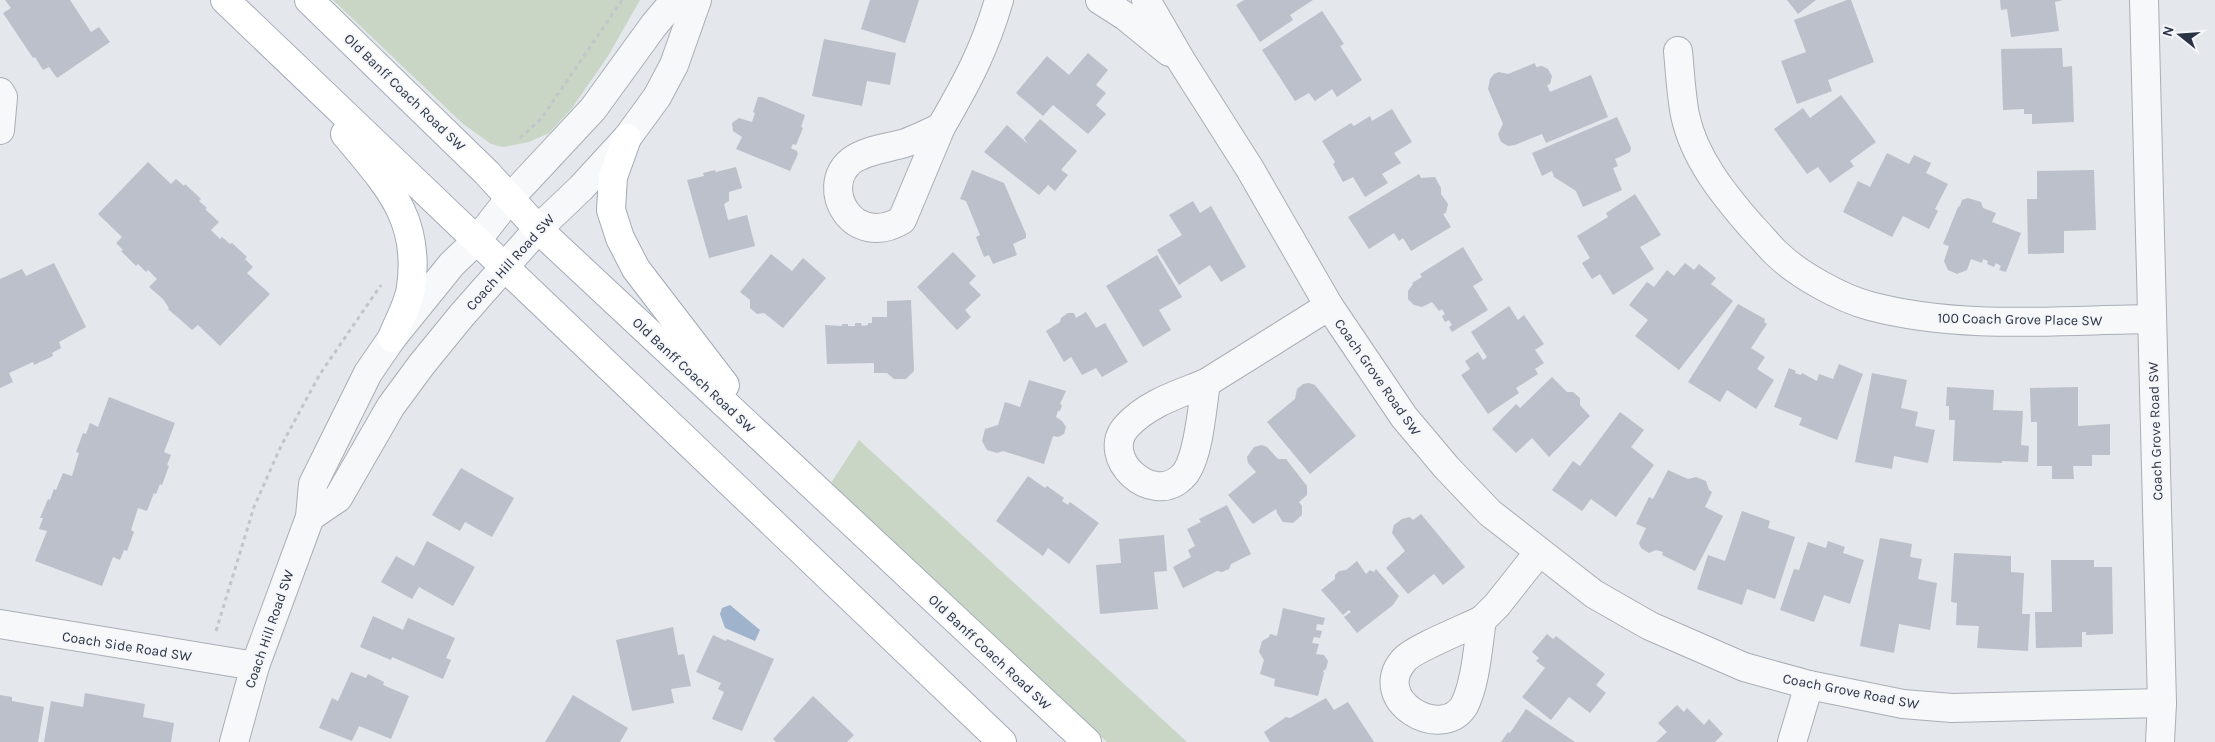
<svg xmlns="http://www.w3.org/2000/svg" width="2215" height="742" font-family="Karla,sans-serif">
  <rect width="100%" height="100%" fill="#e4e7ec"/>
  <!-- green -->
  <g fill="#c9d6c5">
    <polygon points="333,0 640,0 608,56 572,108 549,133 529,142 503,147 491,144 462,123"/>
    <polygon points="859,440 1187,742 1107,742 831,483"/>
  </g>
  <!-- water -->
  <polygon fill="#9fb4cc" points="730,605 760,630 755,641 725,628 720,614 722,608"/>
  <!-- building -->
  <g fill="#bbc0ca">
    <polygon points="5,0 70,0 91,32 99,27 110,42 57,78 49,67 43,70 35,57 33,58 3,13 11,8"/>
    <polygon points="870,0 919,0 905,43 861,29"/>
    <polygon points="1244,0 1313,0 1290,15 1293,20 1260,42 1236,5"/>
    <polygon points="1787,0 1816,0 1798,14"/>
    <polygon points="1847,0 1851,0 1874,62 1828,80 1832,91 1797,104 1781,61 1806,52 1794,20"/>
    <polygon points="2000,0 2063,0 2055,2 2059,31 2011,37 2007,9 2001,10"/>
    <polygon points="1322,11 1344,44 1340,46 1362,80 1337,97 1332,89 1315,101 1309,93 1295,101 1262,50"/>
    <polygon points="824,39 896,53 890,85 867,81 862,106 812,96"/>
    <polygon points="2062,48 2063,67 2072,66 2074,122 2032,124 2032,114 2024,114 2024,109 2003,110 2001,49"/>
    <polygon points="1088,53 1108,70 1096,85 1106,93 1096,105 1106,114 1088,134 1053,105 1043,116 1016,93 1047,56 1069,75"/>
    <polygon points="1535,63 1536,67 1542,66 1548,69 1552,76 1550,84 1547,85 1550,92 1591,75 1608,117 1546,143 1542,134 1515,145 1508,146 1501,142 1498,134 1503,124 1488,89 1490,79 1494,74 1499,72 1508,74"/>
    <polygon points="1841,95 1876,142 1850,161 1854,166 1830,183 1818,167 1807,174 1774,129 1803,108 1810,118"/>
    <polygon points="758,97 762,97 805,115 801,127 803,128 796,145 793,144 791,148 797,151 798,154 790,171 736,149 742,137 733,131 732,123 739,118 752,122 755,113 753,112"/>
    <polygon points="1392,109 1412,142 1394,153 1401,163 1382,174 1388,183 1365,197 1353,177 1343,182 1333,164 1335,162 1322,141 1351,123 1354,126 1370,116 1372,121"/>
    <polygon points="1617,117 1631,148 1630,152 1615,159 1618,166 1613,168 1622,190 1583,207 1576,191 1554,177 1552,171 1542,176 1532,153"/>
    <polygon points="1040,119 1077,151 1061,170 1068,175 1055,191 1048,185 1039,195 984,152 1007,125 1028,144 1024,138"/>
    <polygon points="1887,153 1909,164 1914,155 1931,163 1926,173 1948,184 1935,209 1938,211 1929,229 1903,216 1892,237 1843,212 1858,181 1870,187"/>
    <polygon points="148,162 171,184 176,179 184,186 185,184 201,199 199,201 207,208 205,209 219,222 211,230 220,239 222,237 230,244 232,243 247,257 245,259 253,267 247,273 270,294 220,346 198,325 192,330 168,309 169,308 163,299 149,287 157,279 148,270 146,272 138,264 136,266 121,251 123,250 116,243 122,237 98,214"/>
    <polygon points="736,167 742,188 729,192 729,201 724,204 728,220 747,215 755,246 709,258 687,180 704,176 703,173 715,170 716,172"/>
    <polygon points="972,170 1004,183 1026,234 1026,238 1013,244 1017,255 993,264 989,255 984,257 976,237 980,235 966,201 960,199"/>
    <polygon points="2094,170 2096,230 2064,231 2064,253 2028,254 2027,199 2037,199 2037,171"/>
    <polygon points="1419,174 1421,178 1435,177 1441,188 1441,194 1448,204 1446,213 1443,214 1451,227 1411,251 1403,238 1399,241 1394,233 1369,249 1348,217"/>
    <polygon points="1635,194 1661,235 1640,247 1654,269 1613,295 1600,274 1592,279 1582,263 1590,258 1577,236 1608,217 1606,213"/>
    <polygon points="1968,198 1981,202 1983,208 1996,213 1992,222 2021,233 2006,272 1999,270 2001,266 1996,263 1994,267 1987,264 1988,261 1983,259 1982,263 1971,259 1967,270 1957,274 1948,270 1944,261 1949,246 1943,244 1958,207 1960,206 1962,200"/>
    <polygon points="1193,201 1200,213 1211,206 1246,267 1221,282 1210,265 1179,285 1157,250 1182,235 1169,215"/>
    <polygon points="1463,247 1483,280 1473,286 1488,310 1452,332 1449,327 1452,325 1449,320 1445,322 1442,316 1445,314 1442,309 1439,311 1432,302 1422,307 1414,305 1408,299 1408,291 1413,284 1412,283 1422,277 1420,274"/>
    <polygon points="953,252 976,276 969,283 981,295 965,310 971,317 957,330 917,287"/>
    <polygon points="771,254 792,271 803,258 826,278 783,328 764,313 757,314 750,308 750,300 740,292"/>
    <polygon points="1157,255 1182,297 1159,310 1171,330 1143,347 1106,286"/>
    <polygon points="54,263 86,327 59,342 61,348 52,353 53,356 34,365 33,362 9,373 13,382 0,388 0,279 22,269 26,276"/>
    <polygon points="1685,263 1694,270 1699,264 1716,278 1711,284 1733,301 1679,370 1635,336 1648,320 1629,305 1647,282 1654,287 1667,270 1674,276"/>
    <polygon points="911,300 914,371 906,379 894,379 887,373 874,373 874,363 827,364 825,325 842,326 842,324 848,324 848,326 855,326 855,323 861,323 862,326 868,325 868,323 872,323 872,317 887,317 887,301"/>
    <polygon points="1738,304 1765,319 1764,322 1767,324 1751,348 1765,357 1757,369 1774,380 1756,409 1727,390 1720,402 1688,382"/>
    <polygon points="1509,306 1518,320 1524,315 1544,344 1535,350 1544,363 1535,369 1538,374 1516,388 1519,393 1488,414 1461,375 1470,369 1465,361 1478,352 1483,360 1487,357 1471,332"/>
    <polygon points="1086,312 1096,328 1105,323 1128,362 1102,377 1096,368 1082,375 1071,357 1064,362 1046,331 1060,322 1061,318 1068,313 1074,313 1076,318"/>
    <polygon points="1839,364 1863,374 1837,440 1799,425 1802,418 1774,407 1789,368 1796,371 1795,373 1801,375 1802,373 1817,381 1819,374 1833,379"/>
    <polygon points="1872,373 1907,380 1901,408 1918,412 1915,426 1935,430 1928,463 1894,456 1892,469 1855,462"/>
    <polygon points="1552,377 1567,392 1573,392 1580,398 1580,405 1590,416 1549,457 1532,438 1516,453 1492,429 1516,404 1520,408"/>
    <polygon points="1029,380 1066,391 1060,404 1062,405 1060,411 1058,411 1056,417 1062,421 1066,427 1064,434 1058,437 1053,436 1044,464 1003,451 997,453 987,450 982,441 985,429 998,425 1005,402 1020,407"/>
    <polygon points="1309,383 1315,385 1356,436 1310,474 1267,422 1295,399 1297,389 1303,384"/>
    <polygon points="1947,387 1994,390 1993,410 2023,411 2021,445 2029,446 2028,462 2002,461 2002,463 1953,461 1955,420 1949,420 1949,406 1946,406"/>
    <polygon points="2078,387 2078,426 2110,424 2110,455 2092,455 2092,466 2073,466 2074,479 2052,479 2052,466 2037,466 2037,422 2031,422 2030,388"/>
    <polygon points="109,397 175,423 164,452 171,455 167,465 169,466 162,485 160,484 156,494 154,493 147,511 138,508 131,530 134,532 127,551 124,550 120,560 113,557 102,586 35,561 47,531 39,529 43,518 40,518 48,499 50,500 54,489 56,490 63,473 72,476 79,453 76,452 83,433 86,434 90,423 98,427"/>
    <polygon points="1620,412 1644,430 1631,447 1654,465 1616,517 1591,499 1582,511 1552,490 1573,461 1580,466"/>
    <polygon points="1262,445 1267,447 1278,459 1286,459 1307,486 1307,495 1299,502 1302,506 1302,515 1293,523 1283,522 1277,513 1276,509 1253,524 1228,495 1256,472 1248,463 1247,457 1254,447"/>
    <polygon points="461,468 514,498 492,537 465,522 460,531 432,515"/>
    <polygon points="1668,470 1688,479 1696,477 1706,481 1709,490 1712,492 1705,507 1723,516 1695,571 1662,555 1663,552 1656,550 1649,553 1641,548 1639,543 1646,528 1636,524 1649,497 1653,499"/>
    <polygon points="1028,476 1045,488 1047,486 1064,498 1062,501 1068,505 1070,502 1099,523 1069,564 1048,548 1043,556 996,521"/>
    <polygon points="1227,505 1251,554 1231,564 1229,569 1222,572 1217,571 1183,588 1173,567 1191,557 1188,550 1195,546 1187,529 1201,522 1199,519"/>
    <polygon points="1742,511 1770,521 1768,528 1795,537 1775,599 1747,589 1742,605 1697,589 1708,555 1725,561"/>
    <polygon points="1421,514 1465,567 1443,585 1434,574 1408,594 1386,568 1405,551 1392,533 1394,525 1402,519 1410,517 1413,520"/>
    <polygon points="1164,535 1167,571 1154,572 1158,609 1100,614 1096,565 1121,563 1119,539"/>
    <polygon points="1880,538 1912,544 1910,557 1922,559 1918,579 1937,583 1930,630 1899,624 1894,653 1860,646"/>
    <polygon points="427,541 475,567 453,606 419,587 412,599 381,582 396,556 414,566"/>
    <polygon points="1828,541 1845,547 1843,553 1864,560 1850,604 1824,595 1814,622 1780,610 1794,569 1799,570 1808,542 1826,548"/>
    <polygon points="1954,553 2011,556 2011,572 2024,573 2022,614 2030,614 2028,651 1977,648 1979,626 1956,625 1957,603 1951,602"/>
    <polygon points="2051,560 2094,560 2094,567 2112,567 2113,634 2086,635 2086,632 2082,632 2082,647 2036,648 2035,612 2052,612"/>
    <polygon points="1357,561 1366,574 1370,570 1374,572 1376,569 1399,596 1393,605 1357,633 1344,617 1351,612 1349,610 1343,615 1321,590 1335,579 1335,575 1339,571 1346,570"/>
    <polygon points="1283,608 1325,618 1323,625 1317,624 1316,630 1322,631 1320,638 1314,637 1312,643 1319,644 1316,654 1324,655 1328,661 1326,669 1323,671 1324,673 1318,696 1274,686 1275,679 1260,674 1264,660 1259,652 1262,641 1269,637 1270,634 1277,636"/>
    <polygon points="373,616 403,630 408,618 455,638 446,658 451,660 443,679 392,657 391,660 360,647"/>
    <polygon points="673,627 678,655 684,654 691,686 671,689 674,703 632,711 616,640"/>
    <polygon points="1547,634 1553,639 1556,636 1605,674 1596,685 1606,693 1590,713 1569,697 1551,720 1522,697 1545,668 1536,661 1539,658 1532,652"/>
    <polygon points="713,635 726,641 727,639 774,659 742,731 712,719 724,692 718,689 721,683 696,672"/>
    <polygon points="351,672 366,678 368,674 384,682 383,685 409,696 391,739 359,726 352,741 319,728 332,698 338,701"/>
    <polygon points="85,693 145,704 143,717 174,723 171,742 44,742 51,701 83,707"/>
    <polygon points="0,695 12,697 12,701 44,707 38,742 0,742"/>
    <polygon points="573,695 628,728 620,742 545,742"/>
    <polygon points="813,696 854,735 847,742 776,742 773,739"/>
    <polygon points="1326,698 1334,710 1348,702 1374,742 1270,742 1264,732 1286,717 1290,718"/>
    <polygon points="1677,705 1684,712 1687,708 1704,725 1709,719 1723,734 1715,742 1656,742 1667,732 1658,723"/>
    <polygon points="1526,709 1575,742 1501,742 1508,732 1510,733"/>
  </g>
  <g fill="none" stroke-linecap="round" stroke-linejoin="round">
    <defs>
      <g id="minor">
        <polyline points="1100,0 1125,16 1169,52"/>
        <polyline points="1146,0 1182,62 1250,169 1329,306 1404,417 1447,468 1490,513 1594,594 1650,626 1744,667 1809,685 1903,704 1952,708 2162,703"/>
        <polyline points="2144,0 2162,703 2160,742"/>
        <path d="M 1678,51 C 1680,72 1681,94 1685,115 C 1694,158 1724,195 1752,227 C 1760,235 1767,244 1775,252 C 1797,274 1840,298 1870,306 C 1960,330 2060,320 2152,319"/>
        <polyline points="0,92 3,97 0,130"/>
        <path d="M 941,127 L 902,220 C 853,250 818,188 851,161 C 865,150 889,148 905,143 C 917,139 929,133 941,127 Z"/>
        <path d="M 941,127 C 966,84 985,49 999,0"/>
        <path d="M 1206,383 C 1202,406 1199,462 1182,477 C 1152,507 1098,457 1127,426 C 1148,403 1179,394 1206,383 Z"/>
        <polyline points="1206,383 1329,306"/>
        <polyline points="310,517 338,498 391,406 422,364 462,315 538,229 581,188 627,138 657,97 674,65 697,0"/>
        <path d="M 1482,620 C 1478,645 1476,683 1464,706 C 1441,742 1369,700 1404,660 C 1413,649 1466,628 1482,620 Z"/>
        <polyline points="1482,620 1497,605 1539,552"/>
        <polyline points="0,624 255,666"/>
        <polyline points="234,742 255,666 310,517 313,484 368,373 392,338 452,264 477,240 510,198 593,109 654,25 675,0"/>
        <polyline points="1792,742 1809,685"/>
      </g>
      <g id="major">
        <polyline points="225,0 1002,742"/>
        <polyline points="309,0 487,173 538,229 1087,742"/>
        <path d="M 345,134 C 386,184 421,217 411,287 C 409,304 398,322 392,338"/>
        <polyline points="627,138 613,177 611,210 620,238 636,269 725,385"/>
      </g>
    </defs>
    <!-- minor casing -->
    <use href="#minor" stroke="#a9aeb7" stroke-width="30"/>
    <!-- major casing -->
    <use href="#major" stroke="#a3abb8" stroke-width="30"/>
    <!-- path -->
    <g stroke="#c2c5cb" stroke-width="3" stroke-dasharray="4 4" stroke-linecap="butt">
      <polyline points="520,138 541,119 622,0"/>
      <polyline points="216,631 254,507 281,446 320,374 381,285"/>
    </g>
    <!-- minor -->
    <use href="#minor" stroke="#f7f8fa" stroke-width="28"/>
    <!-- major -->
    <use href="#major" stroke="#fff" stroke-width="28"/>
  </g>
  <g text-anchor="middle" stroke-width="4" stroke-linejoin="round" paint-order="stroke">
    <!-- street labels -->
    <g font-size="14" fill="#2b3445" stroke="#f4f6f9">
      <text transform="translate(405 92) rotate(44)" y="5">Old Banff Coach Road SW</text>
      <text transform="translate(510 262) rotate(-48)" y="5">Coach Hill Road SW</text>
      <text transform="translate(2020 319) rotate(1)" y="5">100 Coach Grove Place SW</text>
      <text transform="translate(694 375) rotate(43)" y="5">Old Banff Coach Road SW</text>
      <text transform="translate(1378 377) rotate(55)" y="5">Coach Grove Road SW</text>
      <text transform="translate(2155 431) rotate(-92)" y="5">Coach Grove Road SW</text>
      <text transform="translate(269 629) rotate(-71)" y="5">Coach Hill Road SW</text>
      <text transform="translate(127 646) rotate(9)" y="5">Coach Side Road SW</text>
      <text transform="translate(990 652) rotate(43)" y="5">Old Banff Coach Road SW</text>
      <text transform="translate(1851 691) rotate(11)" y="5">Coach Grove Road SW</text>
    </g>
  </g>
  <!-- north arrow -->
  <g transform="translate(2180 35) rotate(287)" stroke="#f4f6f9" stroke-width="4" paint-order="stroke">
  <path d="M0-4L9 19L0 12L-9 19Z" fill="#2b3445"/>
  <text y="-8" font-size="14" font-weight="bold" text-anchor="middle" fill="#2b3445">N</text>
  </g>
</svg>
